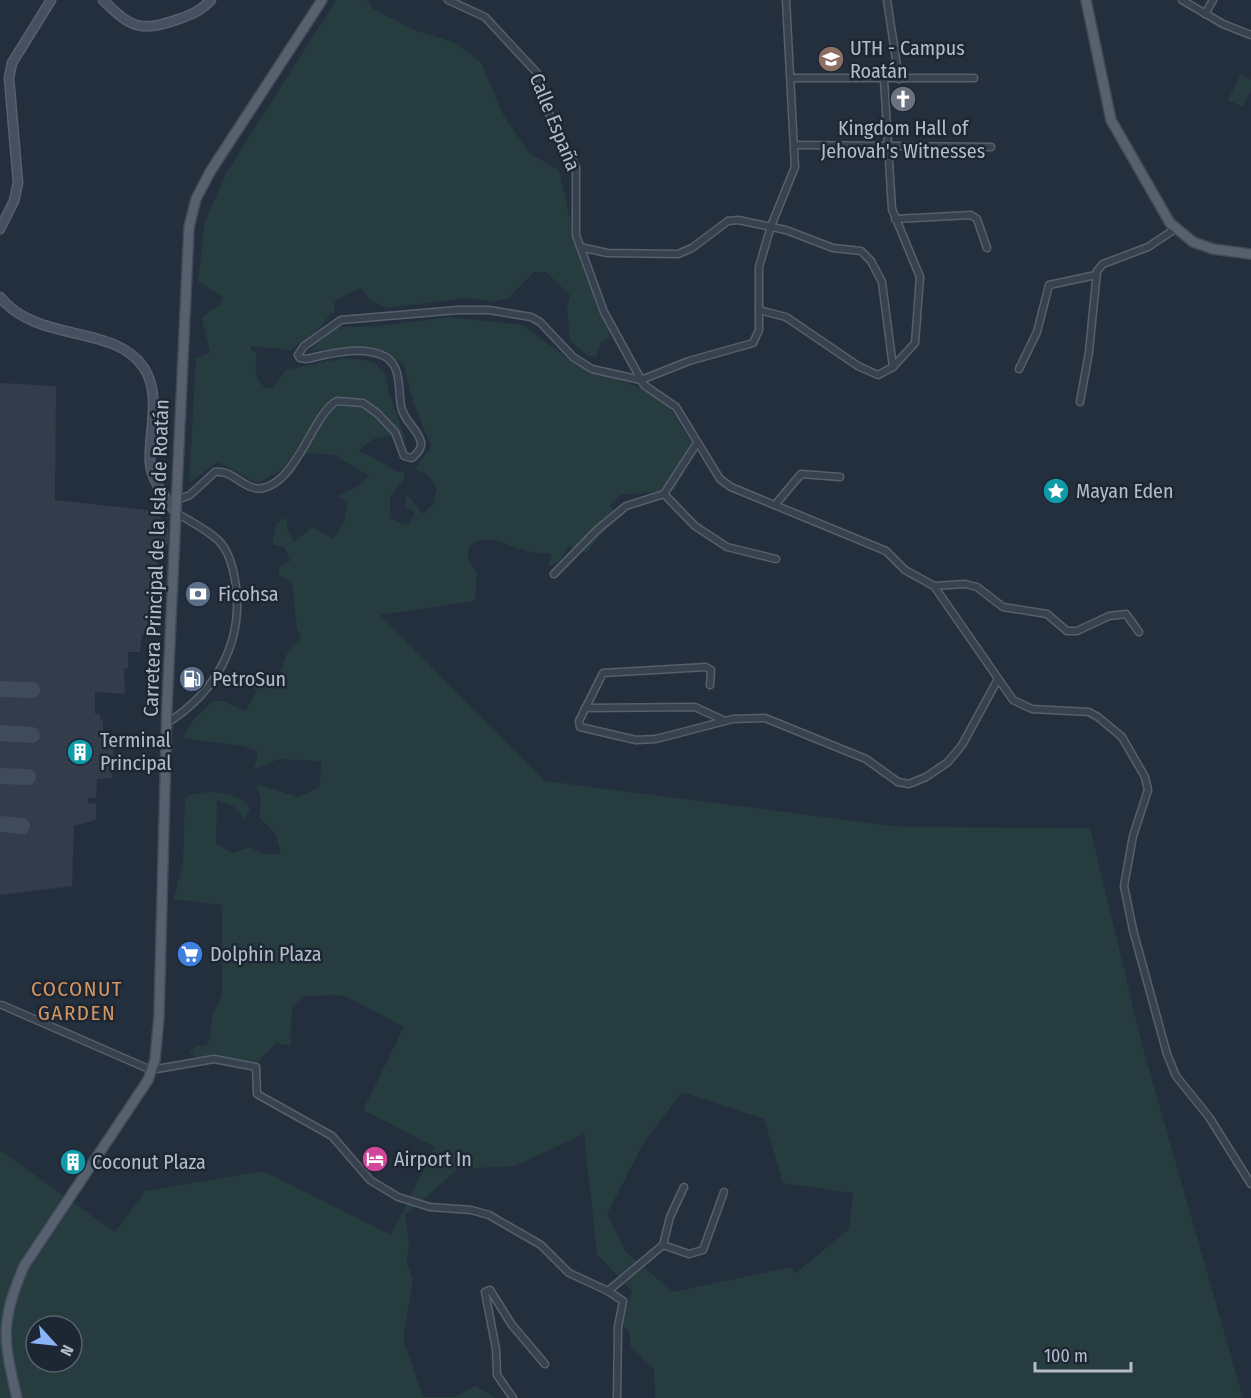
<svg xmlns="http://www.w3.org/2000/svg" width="1251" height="1398" font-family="'Fira Sans Condensed',sans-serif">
  <rect width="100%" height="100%" fill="#242f3e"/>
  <!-- airport -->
  <polygon fill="#323c4b" points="0,383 56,386 55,500 156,511 168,528 169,542 158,554 154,633 142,634 140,652 128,652 128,668 124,669 125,694 95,692 95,714 100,714 100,720 103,720 103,739 114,740 112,778 97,779 96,798 88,798 88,803 96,804 96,820 74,826 72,886 0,895"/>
  <!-- green -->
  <g fill="#263c3f" fill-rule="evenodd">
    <path d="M 336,0 L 367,0 L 373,9 L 414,30 L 456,43 L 481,63 L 504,116 L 530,154 L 559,170 L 574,237 L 582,253 L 596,306 L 610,330 L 609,339 L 601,342 L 596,357 L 589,356 L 570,341 L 567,309 L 570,295 L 546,272 L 534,272 L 507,299 L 493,302 L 468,298 L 387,308 L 371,301 L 360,288 L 335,301 L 334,312 C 326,316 325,324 318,329 C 309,337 300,341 291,350 L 250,346 L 252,351 L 257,352 C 255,365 254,377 264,387 L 273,388 L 286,370 L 294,368 L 345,358 L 364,360 L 376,364 L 386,375 L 388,389 L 408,449 L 403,438 C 382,435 374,435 359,451 L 385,464 L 397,472 L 404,471 L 405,478 L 390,497 L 390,518 L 406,526 L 415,514 L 411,509 L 405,508 L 406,494 L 423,514 L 433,504 L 437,489 L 427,474 L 415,469 L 431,447 L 412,398 L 403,363 L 371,349 L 308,351 L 336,327 L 372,327 L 449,317 L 523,325 L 578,366 L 648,390 L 667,404 L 696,449 L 675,490 L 620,495 L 610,505 L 616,516 L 586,553 L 569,546 L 559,562 L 548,566 L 552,554 C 543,553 532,553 523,550 C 500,543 492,532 469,546 L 467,557 L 477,573 L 475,601 L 380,615 L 545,781 L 901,827 L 1090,828 L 1144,1052 L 1243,1398 L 655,1398 L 654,1369 L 631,1348 L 629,1331 L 619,1324 L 632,1291 L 597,1254 L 584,1134 L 515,1166 L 458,1169 L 405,1215 L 409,1244 L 407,1263 L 413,1280 L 403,1339 L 423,1397 L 455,1397 L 475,1386 L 496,1398 L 0,1398 L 0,1150 L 115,1232 L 145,1191 L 263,1171 L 391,1235 L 435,1147 L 363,1110 L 404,1027 L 347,997 L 338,995 L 303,996 L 292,1007 L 290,1046 L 276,1043 L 258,1062 L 198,1059 L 190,1053 L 195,1046 L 206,1046 L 210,1038 L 212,1017 L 222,994 L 222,905 L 174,899 L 183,861 L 185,798 C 201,788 240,791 250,808 L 245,819 L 233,806 L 217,800 L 216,843 L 232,853 L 251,847 L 262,854 L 281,854 L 276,835 L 259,817 L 261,799 L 257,784 L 298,797 L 320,787 L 321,761 L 279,759 L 254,769 L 258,751 L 242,746 L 182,738 L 194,719 L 213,701 L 223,701 L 246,711 L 257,690 L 242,680 L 244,673 L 252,672 L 257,682 L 269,685 L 279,676 L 288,651 L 301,638 C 292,621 297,600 291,581 L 278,575 L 280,567 L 290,561 L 285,548 L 272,544 L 277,522 L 286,518 L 288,532 L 294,542 L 313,527 L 333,539 L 344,522 L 348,503 L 338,496 L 358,486 L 369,476 C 359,468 343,463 337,455 L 309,453 L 261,482 L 253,481 L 218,462 L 189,483 L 196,358 L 210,353 L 202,318 L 212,309 L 220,306 L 223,297 L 198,281 L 205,222 L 225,175 ZM 682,1092 L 764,1119 L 783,1183 L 853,1193 L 849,1229 L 795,1274 L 792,1267 L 673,1292 L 625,1251 L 607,1214 L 644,1142 ZM 36,1326 L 72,1326 L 72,1362 L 36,1362 Z"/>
    <polygon points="1241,74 1251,80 1251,90 1243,107 1228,100"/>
  </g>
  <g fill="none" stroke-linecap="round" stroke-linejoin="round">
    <!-- taxiway -->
    <g stroke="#3f4a5a" stroke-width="16">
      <polyline points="0,689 32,690"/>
      <polyline points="0,733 32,735"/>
      <polyline points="0,776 28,777"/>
      <polyline points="0,824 22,826"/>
    </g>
    <defs>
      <g id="street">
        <polyline points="448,0 485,17 537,73 553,126 576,167 576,235 604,312 644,385 676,407 720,479 731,487 886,551 905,570 934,586 1013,700 1032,709 1089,712 1098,717 1122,737 1145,777 1148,790 1133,836 1124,886 1133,930 1167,1054 1176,1076 1209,1117 1251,1184"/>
        <polyline points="887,0 899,79"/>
        <polyline points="1182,0 1223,24 1251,35"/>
        <polyline points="1205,14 1213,0"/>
        <polyline points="791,78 974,78"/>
        <polyline points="796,145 991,147"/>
        <polyline points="895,219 971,215 977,219 987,248"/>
        <polyline points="580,247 607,253 678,254 692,248 728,221 738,220 786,230 833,248 861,251 871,261 882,282 893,367"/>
        <polyline points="759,310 786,317 858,366 878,375 893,367 915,343 920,277 892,209 884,80"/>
        <polyline points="1019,369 1037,332 1049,285 1096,275"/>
        <polyline points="1080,402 1089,352 1097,271 1103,264 1148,247 1175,229"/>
        <polyline points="664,494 695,526 727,547 776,559"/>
        <path d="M 177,500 L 190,495 L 215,472 C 233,469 245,492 263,488 C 297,482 314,412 337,401 L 363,403 L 377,413 L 395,432 L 404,456 L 412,458 C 417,454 422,449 421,442 C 418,429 403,420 401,406 C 398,389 402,365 384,356 C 360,345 330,354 306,359 L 300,358 L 298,355 L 304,346 L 341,320 L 458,310 L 489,310 L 531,317 L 540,322 L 573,357 L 592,369 L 641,380 L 689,361 L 753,343 L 759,330 L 759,267 L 771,226 L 795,167 L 786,0"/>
        <polyline points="775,505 801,474 840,477"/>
        <polyline points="554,574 597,530 626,506 664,494 697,443"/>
        <polyline points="934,586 965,584 977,587 1003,607 1047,614 1067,631 1077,631 1109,616 1126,614 1139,632"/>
        <polyline points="710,685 711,670 706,667 603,673 579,721 580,727 636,740 656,739 733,719 765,718 866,759 898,782 909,784 926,777 948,762 962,745 998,679"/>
        <polyline points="585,708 695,707 723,720"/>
        <path d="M 167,723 C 215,693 243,644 236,587 C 234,570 230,552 218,540 C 206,529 189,521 175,512"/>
        <polyline points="2,1005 151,1070 214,1059 256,1067 257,1094 332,1136 370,1180 398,1197 430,1207 471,1210 489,1215 541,1245 569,1273 608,1291 623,1301 618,1327 617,1398"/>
        <polyline points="663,1245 689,1254 703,1250 724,1192"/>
        <polyline points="608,1291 663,1245 670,1217 684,1187"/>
        <polyline points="513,1398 497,1375 496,1349 485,1292 490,1290 512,1325 545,1364"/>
      </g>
      <g id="secondary">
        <path d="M 103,0 C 132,29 141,32 179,19 C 193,14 200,11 211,0"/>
        <polyline points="0,229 14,201 18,183 9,78 12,63 51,0"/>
        <path d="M 0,297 C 38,344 114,323 144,368 C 162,396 148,433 150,463 C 151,480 166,498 175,512"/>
      </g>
      <g id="primary">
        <polyline points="1086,0 1111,120 1170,223 1193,242 1213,249 1251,254"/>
        <path d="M 17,1398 C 3,1339 0,1322 24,1266 L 148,1080 L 155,1060 L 159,1016 L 167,706 L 189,227 L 196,199 L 210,172 L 322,0"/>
      </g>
    </defs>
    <!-- street casing -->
    <use href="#street" stroke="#565f6c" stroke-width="9"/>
    <!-- secondary casing -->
    <use href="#secondary" stroke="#565f6c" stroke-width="11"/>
    <!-- primary casing -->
    <use href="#primary" stroke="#414a57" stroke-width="12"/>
    <!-- street -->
    <use href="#street" stroke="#38414e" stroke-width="6"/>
    <!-- secondary -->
    <use href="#secondary" stroke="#465061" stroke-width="8"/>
    <!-- primary -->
    <use href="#primary" stroke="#56606e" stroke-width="9"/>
  </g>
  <!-- icons -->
  <defs>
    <symbol id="university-disc" viewBox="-11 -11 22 22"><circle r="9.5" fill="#8d6e63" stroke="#1d2633"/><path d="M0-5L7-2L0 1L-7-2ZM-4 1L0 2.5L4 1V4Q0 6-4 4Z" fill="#fff"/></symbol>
    <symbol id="church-disc" viewBox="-11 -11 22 22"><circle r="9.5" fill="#6b7280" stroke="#1d2633"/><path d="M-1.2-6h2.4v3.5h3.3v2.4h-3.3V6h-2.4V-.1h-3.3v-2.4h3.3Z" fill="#fff"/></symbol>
    <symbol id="sight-disc" viewBox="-11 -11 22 22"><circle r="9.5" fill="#0f9aa8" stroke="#1d2633"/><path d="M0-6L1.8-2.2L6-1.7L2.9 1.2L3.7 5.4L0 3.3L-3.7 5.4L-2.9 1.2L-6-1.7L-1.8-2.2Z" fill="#fff"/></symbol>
    <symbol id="bank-disc" viewBox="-11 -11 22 22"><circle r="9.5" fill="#5c6f8a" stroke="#1d2633"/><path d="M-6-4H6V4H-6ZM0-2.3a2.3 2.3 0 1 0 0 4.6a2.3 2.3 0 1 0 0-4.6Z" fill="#fff"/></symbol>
    <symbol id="fuel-disc" viewBox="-11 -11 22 22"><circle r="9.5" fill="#5c6f8a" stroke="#1d2633"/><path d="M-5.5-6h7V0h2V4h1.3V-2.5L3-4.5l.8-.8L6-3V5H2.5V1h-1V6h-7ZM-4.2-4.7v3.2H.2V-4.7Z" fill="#fff"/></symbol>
    <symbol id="building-disc" viewBox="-11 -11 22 22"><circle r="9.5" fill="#0f9aa8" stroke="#1d2633"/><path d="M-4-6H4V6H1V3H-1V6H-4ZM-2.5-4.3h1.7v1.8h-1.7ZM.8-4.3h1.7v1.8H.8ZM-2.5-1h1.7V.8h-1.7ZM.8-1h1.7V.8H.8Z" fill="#fff"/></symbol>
    <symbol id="supermarket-disc" viewBox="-11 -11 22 22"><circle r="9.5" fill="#3f7fe0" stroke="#1d2633"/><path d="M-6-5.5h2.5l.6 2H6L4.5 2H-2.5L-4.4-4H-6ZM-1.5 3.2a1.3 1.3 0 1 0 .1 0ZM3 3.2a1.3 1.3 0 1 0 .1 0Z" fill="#fff"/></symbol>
    <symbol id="hotel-disc" viewBox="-11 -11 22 22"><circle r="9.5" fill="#d1479c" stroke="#1d2633"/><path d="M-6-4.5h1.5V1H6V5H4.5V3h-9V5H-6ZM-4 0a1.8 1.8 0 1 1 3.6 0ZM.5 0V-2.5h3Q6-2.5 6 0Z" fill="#fff"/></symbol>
  </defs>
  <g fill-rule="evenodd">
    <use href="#university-disc" x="816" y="44" width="30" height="30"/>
    <use href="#church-disc" x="888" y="84" width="30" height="30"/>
    <use href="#sight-disc" x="1041" y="476" width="30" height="30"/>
    <use href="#bank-disc" x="183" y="579" width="30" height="30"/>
    <use href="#fuel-disc" x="177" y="664" width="30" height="30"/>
    <use href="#building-disc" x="65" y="737" width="30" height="30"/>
    <use href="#supermarket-disc" x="175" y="939" width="30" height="30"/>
    <use href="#hotel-disc" x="360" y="1144" width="30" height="30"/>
    <use href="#building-disc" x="58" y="1147" width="30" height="30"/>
  </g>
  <g text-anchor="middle" stroke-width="5" stroke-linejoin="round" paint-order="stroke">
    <!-- poi labels -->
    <g font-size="20" fill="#b4bcc9" stroke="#1d2633" text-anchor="start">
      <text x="850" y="55">UTH - Campus<tspan x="850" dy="23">Roatán</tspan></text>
      <text x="903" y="135" text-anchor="middle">Kingdom Hall of<tspan x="903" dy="23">Jehovah's Witnesses</tspan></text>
      <text x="1076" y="498">Mayan Eden</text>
      <text x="218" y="601">Ficohsa</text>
      <text x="212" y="686">PetroSun</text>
      <text x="100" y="747">Terminal<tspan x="100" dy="23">Principal</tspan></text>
      <text x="210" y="961">Dolphin Plaza</text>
      <text x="394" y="1166">Airport In</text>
      <text x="92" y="1169">Coconut Plaza</text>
    </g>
    <!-- street labels -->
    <g font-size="20" fill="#b4bcc9" stroke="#1d2633">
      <text transform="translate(555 122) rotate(68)" y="7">Calle España</text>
      <text transform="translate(156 558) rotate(-88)" y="7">Carretera Principal de la Isla de Roatán</text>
    </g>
    <!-- neighbourhood labels -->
    <g font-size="21" letter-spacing="1.5" fill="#d59563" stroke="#1d2633">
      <text x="77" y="996">COCONUT<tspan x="77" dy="24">GARDEN</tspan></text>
    </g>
  </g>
  <!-- north arrow -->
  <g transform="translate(54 1344) rotate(117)"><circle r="28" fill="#1d2633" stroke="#59626f" stroke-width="1.5"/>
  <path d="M0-4.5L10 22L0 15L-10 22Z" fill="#8ab4f8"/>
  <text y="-9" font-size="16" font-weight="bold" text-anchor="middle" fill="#b4bcc9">N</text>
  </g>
  <!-- scale -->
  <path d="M1035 1362v9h96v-9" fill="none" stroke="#b4bcc9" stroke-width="3"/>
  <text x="1044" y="1362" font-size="18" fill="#b4bcc9" stroke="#1d2633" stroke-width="4.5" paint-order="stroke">100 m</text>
</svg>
